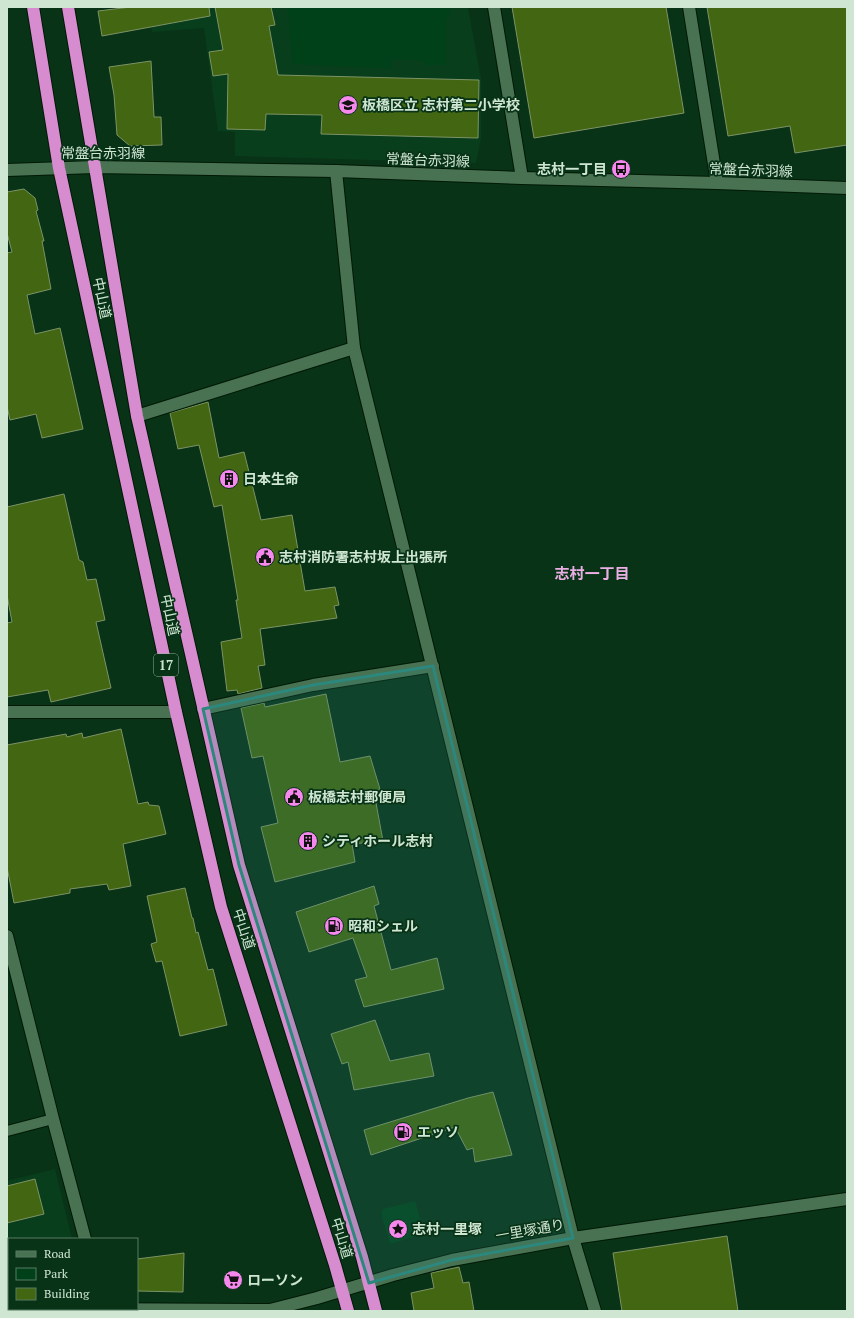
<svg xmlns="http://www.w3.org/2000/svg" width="854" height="1318" font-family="'PT Serif','Noto Sans JP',serif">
  <rect width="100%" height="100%" fill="#083317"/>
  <!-- built -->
  <g fill="#093e1c">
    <polygon points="147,7 468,7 481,79 481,139 476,163 235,156 235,132 218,131 204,28 152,32"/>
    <polygon points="55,1169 72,1239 9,1239 9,1309 7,1311 7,1181"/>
  </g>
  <!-- green -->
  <g fill="#00411a">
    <polygon points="288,7 452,7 446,22 446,65 424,65 423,61 392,59 391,69 292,64"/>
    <polygon points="415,1201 425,1234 390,1244 381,1214 383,1209"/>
  </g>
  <!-- building -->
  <g fill="#426611" stroke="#7c9366">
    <polygon points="131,7 209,7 210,16 102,36 98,11"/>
    <polygon points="215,7 271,7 275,25 269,26 278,75 479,80 478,138 321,134 322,115 266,114 265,130 227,129 228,74 213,76 209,52 223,50"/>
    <polygon points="512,7 666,7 684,113 534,138"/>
    <polygon points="707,7 847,7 847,145 795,153 790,126 728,136"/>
    <polygon points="151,61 154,117 161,117 162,145 130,146 117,135 114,95 109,67"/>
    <polygon points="24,189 35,198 38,210 36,211 44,241 42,241 51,289 27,295 35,334 60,328 83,429 42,438 36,414 10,420 7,406 7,253 12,252 7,233 7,192"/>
    <polygon points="208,402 219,458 244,452 261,520 292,515 305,591 335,587 339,605 334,606 337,618 260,629 265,665 258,666 262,688 238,694 237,690 227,691 221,642 242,638 236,600 238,600 222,505 214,507 199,445 178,449 170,413"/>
    <polygon points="64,494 79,560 83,562 87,580 96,579 105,620 96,622 111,688 51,702 48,690 7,697 7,623 12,622 7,595 7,507"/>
    <polygon points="326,694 340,762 370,756 380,789 374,792 383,841 352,844 355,862 275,882 261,827 278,823 263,756 252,758 241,708 264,703 265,707"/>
    <polygon points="121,729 138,804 148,802 149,805 159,806 166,834 123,844 131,886 109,890 107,884 70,889 70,893 14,903 7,867 7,745 66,734 67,737 82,733 83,738"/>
    <polygon points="374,886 379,904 374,906 391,970 437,958 444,989 364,1007 355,980 367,977 353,938 309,952 296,912"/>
    <polygon points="185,888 192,918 193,918 196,933 198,932 208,970 213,969 227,1025 180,1036 162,961 156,962 151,944 157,942 147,896"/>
    <polygon points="375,1020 390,1061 429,1053 434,1076 354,1090 348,1062 342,1064 331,1034"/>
    <polygon points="493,1092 512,1155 475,1162 473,1148 467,1150 455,1127 371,1155 364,1130 468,1098"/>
    <polygon points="35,1179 44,1214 7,1223 7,1186"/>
    <polygon points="727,1236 738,1311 622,1311 613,1253"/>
    <polygon points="184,1253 183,1292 137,1291 137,1259"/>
    <polygon points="459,1267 463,1283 469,1282 474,1311 414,1311 411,1293 434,1288 431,1273"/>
  </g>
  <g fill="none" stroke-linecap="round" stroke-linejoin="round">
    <defs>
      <polyline id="lane" points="7,1131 53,1119"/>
      <g id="street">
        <polyline points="494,7 522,178"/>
        <polyline points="689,7 717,183"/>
        <polyline points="336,171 354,348 573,1238 595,1311"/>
        <polyline points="137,416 354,348"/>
        <polyline points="203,709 313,685 433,666"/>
        <polyline points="7,712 176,712"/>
        <polyline points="7,936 53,1119 85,1239"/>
      </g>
      <g id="secondary">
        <polyline points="7,170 95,167 336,171 522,178 717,183 847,188"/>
        <polyline points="7,1308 9,1308"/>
        <polyline points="79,1309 270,1310 317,1298 393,1275 452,1260 573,1238 847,1199"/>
      </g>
      <g id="highway">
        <polyline points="33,7 59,168 176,712 221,907 335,1265 348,1311"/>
        <polyline points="68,7 137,416 239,865 362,1257 376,1311"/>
      </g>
    </defs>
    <!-- lane casing -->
    <use href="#lane" stroke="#001905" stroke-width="12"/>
    <!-- street casing -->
    <use href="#street" stroke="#001905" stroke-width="14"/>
    <!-- secondary casing -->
    <use href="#secondary" stroke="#001905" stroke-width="14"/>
    <!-- highway casing -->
    <use href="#highway" stroke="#001905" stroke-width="14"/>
    <!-- lane -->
    <use href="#lane" stroke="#487252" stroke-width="10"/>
    <!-- street -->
    <use href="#street" stroke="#487252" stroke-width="12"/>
    <!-- secondary -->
    <use href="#secondary" stroke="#487252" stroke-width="12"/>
    <!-- highway -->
    <use href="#highway" stroke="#d78ccf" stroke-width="12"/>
  </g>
  <!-- marked area -->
  <path fill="#2c877d" fill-opacity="0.2" stroke="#2c877d" stroke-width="3" stroke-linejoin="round" d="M 433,666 L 573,1238 L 452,1260 L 369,1283 L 239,865 L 203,709 L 313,685 Z"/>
  <!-- icons -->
  <defs>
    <symbol id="school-disc" viewBox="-11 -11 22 22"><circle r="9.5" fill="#f688ed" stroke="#083317"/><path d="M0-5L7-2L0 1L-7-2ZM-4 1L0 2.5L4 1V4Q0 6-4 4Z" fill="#111"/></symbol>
    <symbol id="bus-disc" viewBox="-11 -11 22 22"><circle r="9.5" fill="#f688ed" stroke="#083317"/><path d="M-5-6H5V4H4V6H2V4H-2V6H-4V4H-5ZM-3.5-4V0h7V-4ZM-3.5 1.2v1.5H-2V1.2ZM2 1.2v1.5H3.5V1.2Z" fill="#111"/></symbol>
    <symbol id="building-disc" viewBox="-11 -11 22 22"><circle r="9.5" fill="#f688ed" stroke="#083317"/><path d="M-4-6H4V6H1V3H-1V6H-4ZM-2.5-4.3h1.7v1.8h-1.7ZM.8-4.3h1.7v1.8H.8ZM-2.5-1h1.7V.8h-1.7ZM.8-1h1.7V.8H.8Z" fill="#111"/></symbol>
    <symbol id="civic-disc" viewBox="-11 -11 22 22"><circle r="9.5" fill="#f688ed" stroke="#083317"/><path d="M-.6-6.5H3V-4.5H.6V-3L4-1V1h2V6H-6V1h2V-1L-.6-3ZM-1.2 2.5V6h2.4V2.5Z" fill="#111"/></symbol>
    <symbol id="fuel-disc" viewBox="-11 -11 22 22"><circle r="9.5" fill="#f688ed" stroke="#083317"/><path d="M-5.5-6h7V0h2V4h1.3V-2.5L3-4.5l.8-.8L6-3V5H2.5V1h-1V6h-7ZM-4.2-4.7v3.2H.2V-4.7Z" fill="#111"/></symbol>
    <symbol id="sight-disc" viewBox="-11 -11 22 22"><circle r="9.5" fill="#f688ed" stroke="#083317"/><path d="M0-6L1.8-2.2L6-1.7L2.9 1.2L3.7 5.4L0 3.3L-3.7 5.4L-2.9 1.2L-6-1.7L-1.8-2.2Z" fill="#111"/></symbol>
    <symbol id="supermarket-disc" viewBox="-11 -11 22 22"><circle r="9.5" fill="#f688ed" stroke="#083317"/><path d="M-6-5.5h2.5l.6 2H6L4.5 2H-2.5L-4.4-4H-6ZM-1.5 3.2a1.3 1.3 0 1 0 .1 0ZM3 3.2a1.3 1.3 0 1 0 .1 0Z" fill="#111"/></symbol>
  </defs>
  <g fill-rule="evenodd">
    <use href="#school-disc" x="337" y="94" width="22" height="22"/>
    <use href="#bus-disc" x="610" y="158" width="22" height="22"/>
    <use href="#building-disc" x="218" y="468" width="22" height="22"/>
    <use href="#civic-disc" x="254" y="546" width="22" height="22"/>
    <use href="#civic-disc" x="283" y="786" width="22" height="22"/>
    <use href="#building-disc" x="297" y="830" width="22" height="22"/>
    <use href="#fuel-disc" x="323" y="915" width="22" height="22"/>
    <use href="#fuel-disc" x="392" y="1121" width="22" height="22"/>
    <use href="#sight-disc" x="387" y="1218" width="22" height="22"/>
    <use href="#supermarket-disc" x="222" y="1269" width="22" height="22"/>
  </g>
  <g text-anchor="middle" stroke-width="3.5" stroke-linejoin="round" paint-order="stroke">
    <!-- shield labels -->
    <rect fill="#083317" stroke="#93b09b" stroke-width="1" x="154" y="654" width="24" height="22" rx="3"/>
    <g font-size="13" font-weight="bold" fill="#cfe6d3">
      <text x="166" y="670">17</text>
    </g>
    <!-- poi labels -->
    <g font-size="14" font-weight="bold" fill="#cfe6d3" stroke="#083317" text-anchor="start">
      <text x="362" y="110">板橋区立 志村第二小学校</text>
      <text x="607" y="174" text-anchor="end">志村一丁目</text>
      <text x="243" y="484">日本生命</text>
      <text x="279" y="562">志村消防署志村坂上出張所</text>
      <text x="308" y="802">板橋志村郵便局</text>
      <text x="322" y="846">シティホール志村</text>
      <text x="348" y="931">昭和シェル</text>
      <text x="417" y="1137">エッソ</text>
      <text x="412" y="1234">志村一里塚</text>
      <text x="247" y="1285">ローソン</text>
    </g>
    <!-- street labels -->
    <g font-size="14" fill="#cfe6d3" stroke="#083317">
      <text x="103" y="158">常盤台赤羽線</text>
      <text transform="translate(428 160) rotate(2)" y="5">常盤台赤羽線</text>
      <text transform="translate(751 170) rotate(2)" y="5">常盤台赤羽線</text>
      <text transform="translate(102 298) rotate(78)" y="5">中山道</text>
      <text transform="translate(170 615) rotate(78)" y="5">中山道</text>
      <text transform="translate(244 929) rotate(72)" y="5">中山道</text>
      <text transform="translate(530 1230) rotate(-10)" y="5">一里塚通り</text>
      <text transform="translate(342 1238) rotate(73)" y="5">中山道</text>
    </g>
    <!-- neighbourhood labels -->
    <g font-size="15" font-weight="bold" fill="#ebaee4" stroke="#083317">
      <text x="592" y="579">志村一丁目</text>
    </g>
  </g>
  <!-- border -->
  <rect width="854" height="1318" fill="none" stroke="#cfe6d3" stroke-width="16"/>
  <!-- legend -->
  <rect x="8" y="1238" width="130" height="72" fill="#083317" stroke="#587b62"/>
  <rect x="16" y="1251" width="20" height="6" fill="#487252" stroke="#587b62"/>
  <text x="44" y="1258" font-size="12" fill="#cfe6d3">Road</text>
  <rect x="16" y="1268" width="20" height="12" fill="#00411a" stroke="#587b62"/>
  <text x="44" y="1278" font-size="12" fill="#cfe6d3">Park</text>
  <rect x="16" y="1288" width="20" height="12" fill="#426611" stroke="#587b62"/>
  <text x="44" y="1298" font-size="12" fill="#cfe6d3">Building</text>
</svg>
